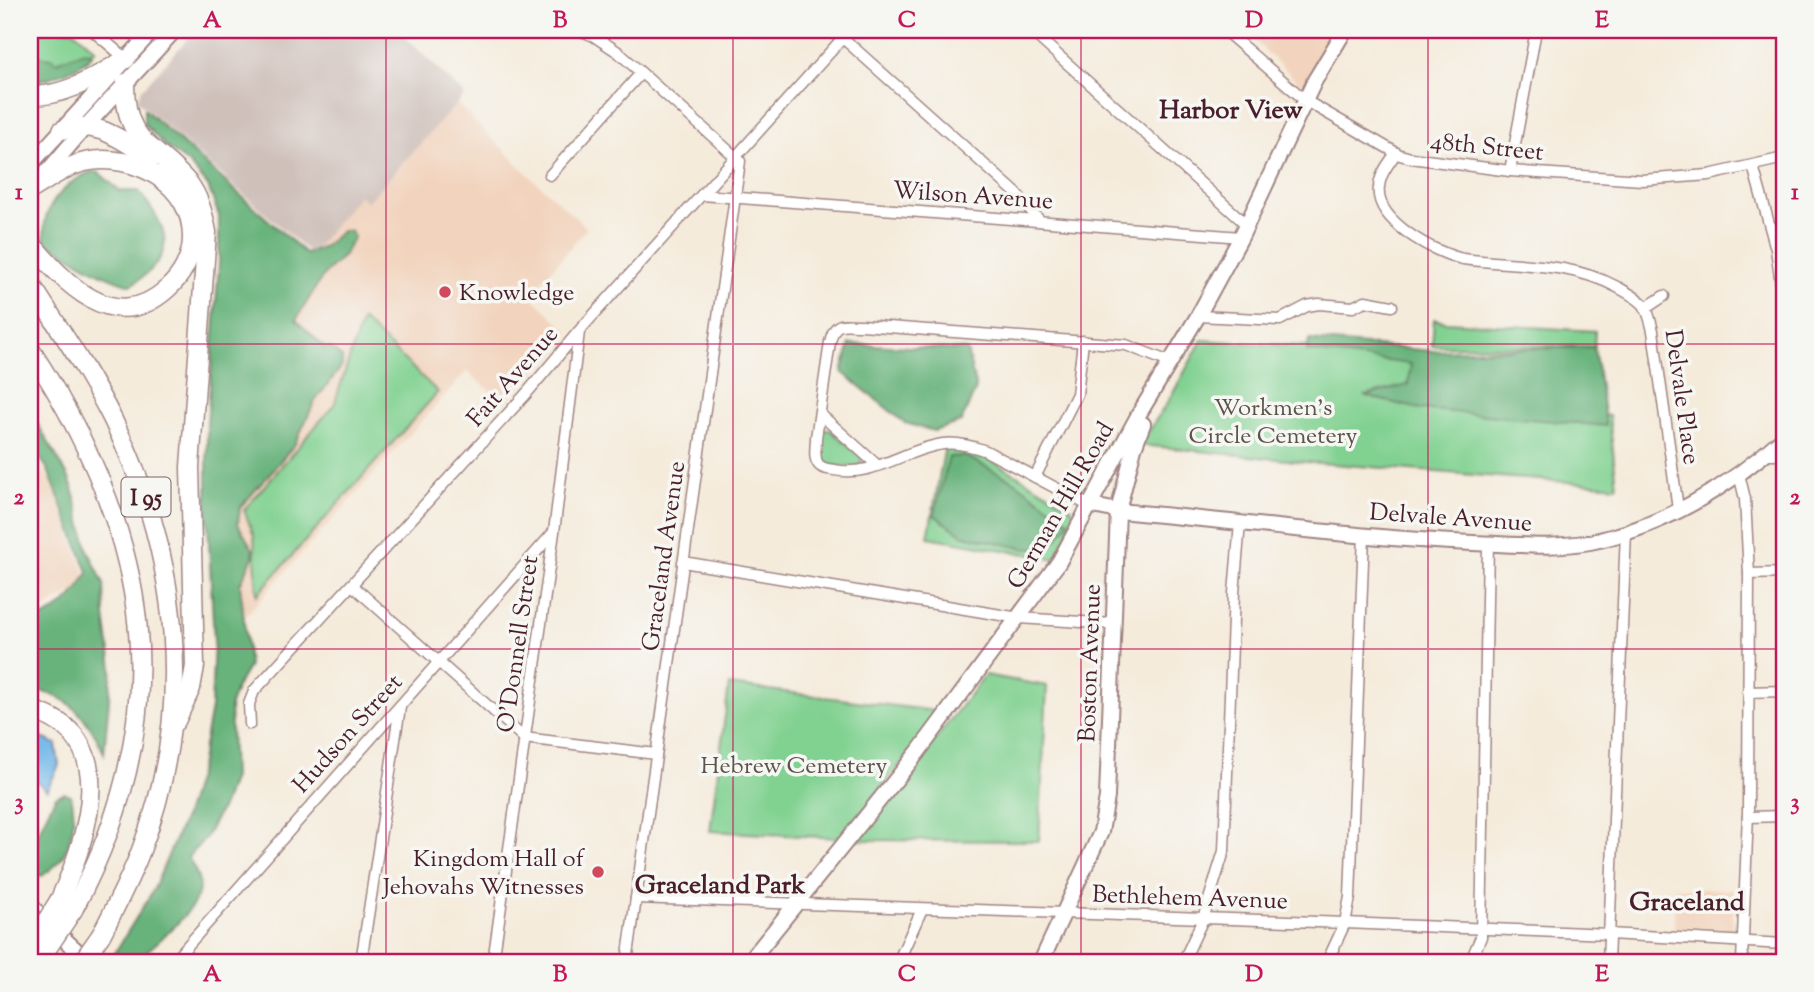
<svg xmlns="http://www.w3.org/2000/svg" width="1814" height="992" font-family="'Sorts Mill Goudy',serif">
  <rect width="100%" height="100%" fill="#f6f6f2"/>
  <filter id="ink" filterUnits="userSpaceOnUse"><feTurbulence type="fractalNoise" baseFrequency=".0143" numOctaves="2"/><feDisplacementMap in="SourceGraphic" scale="14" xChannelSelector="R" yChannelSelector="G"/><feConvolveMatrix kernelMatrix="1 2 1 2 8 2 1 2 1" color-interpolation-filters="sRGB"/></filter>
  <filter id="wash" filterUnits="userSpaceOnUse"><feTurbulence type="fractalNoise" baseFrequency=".00686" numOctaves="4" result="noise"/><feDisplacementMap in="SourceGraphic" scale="28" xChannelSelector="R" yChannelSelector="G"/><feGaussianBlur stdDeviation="1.57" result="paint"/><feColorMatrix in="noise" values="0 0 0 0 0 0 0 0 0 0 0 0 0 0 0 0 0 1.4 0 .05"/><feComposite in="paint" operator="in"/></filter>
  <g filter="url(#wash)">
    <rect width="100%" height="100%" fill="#f5ebdb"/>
    <!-- built -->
    <g fill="#f2d4be">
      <polygon points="1258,30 1317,30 1329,41 1305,84 1298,82 1251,37"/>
      <polygon points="457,104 531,177 587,228 530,295 569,332 504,403 467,371 240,622 232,483 290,324 311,253 359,195 368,201"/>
      <polygon points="30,445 54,491 88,583 30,617"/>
      <polygon points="1675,888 1734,890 1732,930 1674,928"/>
    </g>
    <!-- industrial -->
    <polygon fill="#cfc0ba" points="196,30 402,30 402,34 465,95 367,202 359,195 311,254 137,100 142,89"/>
    <!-- green -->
    <g fill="#81d191" stroke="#66785e" stroke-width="2">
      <polygon points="30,30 73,30 96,50 64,64 30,68"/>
      <polygon points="1434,319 1446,322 1595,331 1594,347 1432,346"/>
      <polygon points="362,320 438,392 257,595 254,536 244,510 334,405"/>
      <polygon points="1202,340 1425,353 1421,398 1609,416 1617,486 1306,462 1140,445 1172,395"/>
      <path d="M 825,430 L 830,430 L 861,456 L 862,462 L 857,466 C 843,467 829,469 820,456 L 822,434 Z"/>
      <polygon points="945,447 975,451 1053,496 1072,509 1075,518 1055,559 928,537"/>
      <polygon points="985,675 1047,686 1039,841 858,840"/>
      <polygon points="729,685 943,712 841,838 710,831"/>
    </g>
    <!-- forest -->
    <g fill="#68b37b" stroke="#596953" stroke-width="2">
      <path d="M 85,51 L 92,54 C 86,67 45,81 30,82 L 30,55 L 51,58 L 56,62 Z"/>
      <path d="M 144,109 L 306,254 L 325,246 L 342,231 L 350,231 L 354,237 L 343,256 L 322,277 L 296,320 L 324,347 L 331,348 L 337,353 L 342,358 L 342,366 L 315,401 L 295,444 L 240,508 L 238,524 L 253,550 L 253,557 L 240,584 L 249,666 L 237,686 L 230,705 L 233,777 L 223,805 L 206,837 L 188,857 C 193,867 200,876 199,888 C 199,910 151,948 134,962 L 124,962 L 114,954 L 154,889 L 185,816 L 200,767 L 211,708 L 214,641 L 207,505 L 207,425 L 219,263 L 219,216 L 208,186 L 188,163 L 165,146 L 144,124 Z"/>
      <path d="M 90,172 L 98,172 L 120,191 L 139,191 C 170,231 179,255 131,285 C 100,276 72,258 45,241 C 39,210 63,184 90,172 Z"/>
      <polygon points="1309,340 1433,351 1594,347 1606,426 1420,409 1364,396 1408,385 1411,364 1307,351"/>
      <polygon points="850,344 967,350 976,389 961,422 934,431 905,423 842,372"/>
      <path d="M 30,411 L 68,476 L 73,489 L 88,550 L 104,584 L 105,615 L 112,668 L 104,753 C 89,719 69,693 30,690 L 30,625 C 59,609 73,603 88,572 L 47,468 L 30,444 Z"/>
      <polygon points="965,456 1016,482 1070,522 1050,547 1027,549 963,535 934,515 949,457"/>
      <path d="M 64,793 L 71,795 C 76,815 73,843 60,861 C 56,866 48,871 42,876 L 35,874 C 28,846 43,821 56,796 Z"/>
    </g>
    <!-- water -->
    <polygon fill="#71b7e8" stroke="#5e6b8a" stroke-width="2" points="30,733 56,744 59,765 47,790 30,776"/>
  </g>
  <g filter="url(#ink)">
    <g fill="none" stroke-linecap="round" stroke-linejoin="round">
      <defs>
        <g id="street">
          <polyline points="92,30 126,59"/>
          <polyline points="579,30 594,36 618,52 740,161 627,962"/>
          <polyline points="834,30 1016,193 1040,221"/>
          <polyline points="1030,30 1247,225"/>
          <polyline points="1224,30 1306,101 1400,155 1411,158 1510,171 1642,180 1709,175 1784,158"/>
          <path d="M 1396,153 C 1389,163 1380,174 1379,187 C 1374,221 1435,253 1463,259 C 1516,266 1568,261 1617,287 C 1626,292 1637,297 1644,305 C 1649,313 1651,322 1653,331 L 1678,509"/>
          <polyline points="1753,166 1776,249 1784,305"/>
          <polyline points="1510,171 1536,30"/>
          <polyline points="550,175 641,73"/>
          <polyline points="702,195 1241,237"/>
          <polyline points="1646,308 1664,296"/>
          <polyline points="1198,316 1280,320 1307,306 1319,304 1353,307 1365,301 1392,306"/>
          <polyline points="820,414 877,465"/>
          <polyline points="1766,454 1784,454"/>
          <polyline points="1739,474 1745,499 1749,574 1748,813 1742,962"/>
          <polyline points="1035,477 1077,394 1083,341"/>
          <path d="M 1088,505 L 986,451 C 972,446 958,442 943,444 C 905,449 873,478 834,470 C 829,469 822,469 819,465 C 813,459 816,446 816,438 L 830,342 C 835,320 842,325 862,325 L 1126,345 L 1172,363"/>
          <polyline points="683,562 1019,618 1113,624"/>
          <polyline points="1749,574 1784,573"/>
          <polyline points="352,585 524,738 656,754"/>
          <polyline points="1748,692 1784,691"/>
          <polyline points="250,724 249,704 254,691 526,394 579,331 850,30"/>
          <polyline points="1748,817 1784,816"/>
          <polyline points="636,898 1345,923 1609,934 1784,944"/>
          <polyline points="173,962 553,533"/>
          <polyline points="361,962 400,707"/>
          <polyline points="493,962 554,532 579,332"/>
          <polyline points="898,962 922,909"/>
          <polyline points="1183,962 1203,919 1224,851 1234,593 1240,523"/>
          <polyline points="1327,962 1345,923 1350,897 1364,535"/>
          <polyline points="1470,962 1481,937 1488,544"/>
          <polyline points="1608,962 1626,532"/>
        </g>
        <g id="secondary">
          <path d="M 1088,505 L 1118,511 C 1236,521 1354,538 1473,543 C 1511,544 1552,549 1590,542 C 1661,528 1731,486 1784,437"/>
          <polyline points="749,962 918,752 1059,562 1139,414 1198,316 1241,237 1315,80 1345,30"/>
          <polyline points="1041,962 1101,832 1107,797 1118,511 1134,448 1143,424"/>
        </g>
        <g id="primary">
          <polyline points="30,165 153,30"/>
          <polyline points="40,180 87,125 175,30"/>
          <polyline points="52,928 89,962"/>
        </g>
        <g id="highway">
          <path d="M 125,83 C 124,146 157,144 190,185 C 200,199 204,215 207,232 L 190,467 L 195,666 L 191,688 L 176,721"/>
          <path d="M 30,96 C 67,96 95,77 126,59"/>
          <path d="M 62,130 C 98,119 121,140 151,158"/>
          <path d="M 30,242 C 64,282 113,337 167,289 C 181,277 192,258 192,238 C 193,183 133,152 85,162 C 66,166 49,179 32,189"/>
          <path d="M 30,283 C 59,328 89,372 113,420 C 180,556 196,710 140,853 C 129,881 115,908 101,935"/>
          <path d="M 30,349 C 151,535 181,709 73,910"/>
          <path d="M 30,710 C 123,734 88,836 60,899"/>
          <polyline points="30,906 36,914"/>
        </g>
      </defs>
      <!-- street casing -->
      <use href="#street" stroke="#a08583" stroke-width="13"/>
      <!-- secondary casing -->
      <use href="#secondary" stroke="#a08583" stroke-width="18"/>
      <!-- primary casing -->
      <use href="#primary" stroke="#a08583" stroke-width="18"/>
      <!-- highway casing -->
      <use href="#highway" stroke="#a08583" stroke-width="21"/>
      <!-- street -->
      <use href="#street" stroke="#fff" stroke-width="10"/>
      <!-- secondary -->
      <use href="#secondary" stroke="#fff" stroke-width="14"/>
      <!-- primary -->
      <use href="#primary" stroke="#fff" stroke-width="14"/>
      <!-- highway -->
      <use href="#highway" stroke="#fff" stroke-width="18"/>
      <defs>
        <g id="highway-bridge">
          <polyline points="30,948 60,899"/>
          <polyline points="38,962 73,910"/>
          <polyline points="82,962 101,935"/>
        </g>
      </defs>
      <!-- highway-bridge casing -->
      <use href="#highway-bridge" stroke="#a08583" stroke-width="21" stroke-linecap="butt"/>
      <!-- highway-bridge -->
      <use href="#highway-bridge" stroke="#fff" stroke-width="18"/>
    </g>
  </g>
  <!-- grid -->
  <path fill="none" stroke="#c2185b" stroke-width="2" stroke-opacity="0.55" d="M 386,30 L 386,962M 733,30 L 733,962M 1081,30 L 1081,962M 1428,30 L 1428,962M 30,344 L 1784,344M 30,649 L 1784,649"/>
  <!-- markers -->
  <g fill="#d1495b" stroke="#f6f6f2" stroke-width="2.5">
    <circle cx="445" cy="292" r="7"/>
    <circle cx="598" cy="872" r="7"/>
  </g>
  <g text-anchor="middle" stroke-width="7" stroke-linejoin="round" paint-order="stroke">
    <!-- shield labels -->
    <rect fill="#f6f6f2" stroke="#7e6067" stroke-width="2" x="121.5" y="477.5" width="49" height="39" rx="5"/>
    <g font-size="23" font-weight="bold" fill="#4a1f2b">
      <text x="146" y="505">I 95</text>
    </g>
    <!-- street labels -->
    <g font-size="24" fill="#4a1f2b" stroke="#f6f6f2">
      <text transform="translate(1487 146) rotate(6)" y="8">48th Street</text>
      <text transform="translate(973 195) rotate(4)" y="8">Wilson Avenue</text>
      <text transform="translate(512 376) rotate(-49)" y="8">Fait Avenue</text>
      <text transform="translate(1683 397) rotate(82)" y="8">Delvale Place</text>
      <text transform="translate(1060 505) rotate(-60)" y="8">German Hill Road</text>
      <text transform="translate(1451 517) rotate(4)" y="8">Delvale Avenue</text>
      <text transform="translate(663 556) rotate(-82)" y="8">Graceland Avenue</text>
      <text transform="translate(517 644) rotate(-82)" y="8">O'Donnell Street</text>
      <text transform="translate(1089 663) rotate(-88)" y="8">Boston Avenue</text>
      <text transform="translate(347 733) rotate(-48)" y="8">Hudson Street</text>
      <text transform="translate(1190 897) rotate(2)" y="8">Bethlehem Avenue</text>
    </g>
    <!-- poi labels -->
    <g font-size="24" fill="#4a1f2b" stroke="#f6f6f2" text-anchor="start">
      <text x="459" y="300">Knowledge</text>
      <text x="584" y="866" text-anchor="end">Kingdom Hall of<tspan x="584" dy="28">Jehovahs Witnesses</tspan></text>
    </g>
    <!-- park labels -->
    <g font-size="24" fill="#5a544a" stroke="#f6f6f2">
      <text x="1273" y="415">Workmen's<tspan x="1273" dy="28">Circle Cemetery</tspan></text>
      <text x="794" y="773">Hebrew Cemetery</text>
    </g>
    <!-- neighbourhood labels -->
    <g font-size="26" font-weight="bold" fill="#4a1f2b" stroke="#f6f6f2">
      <text x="1231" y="118">Harbor View</text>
      <text x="720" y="893">Graceland Park</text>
      <text x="1687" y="910">Graceland</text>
    </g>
  </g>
  <!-- margin -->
  <rect width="1814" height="992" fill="none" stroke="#f6f6f2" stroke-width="77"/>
  <rect x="38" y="38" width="1738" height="916" fill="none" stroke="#c2185b" stroke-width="2.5"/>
  <g font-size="23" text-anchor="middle" font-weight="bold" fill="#c2185b">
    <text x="212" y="27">A</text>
    <text x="560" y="27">B</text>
    <text x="907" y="27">C</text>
    <text x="1254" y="27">D</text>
    <text x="1602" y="27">E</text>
    <text x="19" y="199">1</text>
    <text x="1795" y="199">1</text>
    <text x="19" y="504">2</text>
    <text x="1795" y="504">2</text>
    <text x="19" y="809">3</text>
    <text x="1795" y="809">3</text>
    <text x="212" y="981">A</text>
    <text x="560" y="981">B</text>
    <text x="907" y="981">C</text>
    <text x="1254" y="981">D</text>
    <text x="1602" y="981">E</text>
  </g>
</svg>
